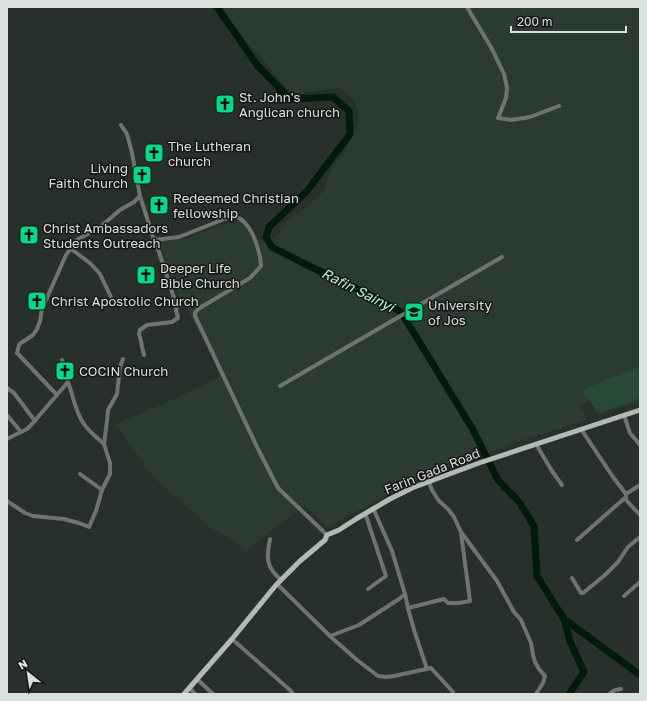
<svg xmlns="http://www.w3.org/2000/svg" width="647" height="701" font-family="'Golos Text',sans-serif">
  <rect width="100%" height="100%" fill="#28302b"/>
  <!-- built -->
  <polygon fill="#2c3b32" points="219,7 640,7 640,402 599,415 598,413 590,400 580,405 587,419 587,420 513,443 428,475 399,489 328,527 326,526 306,506 304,506 259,540 248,550 245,551 232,539 208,527 190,509 160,483 149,471 140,458 116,426 116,424 179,397 218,378 220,376 209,350 168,275 157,242 158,241 186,239 233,221 237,221 241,222 244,225 252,237 258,240 276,237 286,223 316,199 324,191 330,172 349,143 355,131 359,119 357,106 352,98 342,90 338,89 333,88 310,92 296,93 292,92 285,87 265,62 248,43"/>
  <!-- green -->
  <polygon fill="#284a37" points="640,367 640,398 627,402 627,404 599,412 596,411 589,399 585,396 584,393 586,388"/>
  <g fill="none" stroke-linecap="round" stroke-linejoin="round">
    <!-- river -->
    <g stroke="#001a0c" stroke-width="7">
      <polyline points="217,7 257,65 290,99 333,97 349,111 350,134 307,191 269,227 266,237 272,247 305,264 368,294 401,312 472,428 498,480 520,503 534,526 537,576 564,619 640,675"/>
      <polyline points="564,619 570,641 584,672 569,694"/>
    </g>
    <!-- minor -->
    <g stroke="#707471" stroke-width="4">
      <polyline points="467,7 492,49 504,74 507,88 506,98 498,118 511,120 530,117 559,106"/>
      <path d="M 121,125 L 127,134 L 132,153 L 140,196 L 154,240 L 179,237 L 232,216 C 251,218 260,250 261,266 L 250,278 L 198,309 L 195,313 L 195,316 L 258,449 L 278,488 L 327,535"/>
      <polyline points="70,248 91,264 100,274 111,297"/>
      <polyline points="144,355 142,347 141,341 139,334 140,330 147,325 172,322 178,318 176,310 177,307 173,295 155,240"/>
      <polyline points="62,360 65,367 68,382"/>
      <polyline points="280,386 502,257"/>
      <polyline points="7,388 14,393 35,421"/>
      <polyline points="57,395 19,355 17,353 19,345 21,343 33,335 37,329 40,321 42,309 66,255 77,240 100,227 120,210 134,202 140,196"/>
      <polyline points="7,415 21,432"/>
      <polyline points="624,415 630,433 640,445"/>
      <polyline points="581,429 613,477 626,494 626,500 640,515"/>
      <path d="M 7,439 L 27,429 L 32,424 L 68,382 C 73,395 75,412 84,424 C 89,432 98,438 104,444"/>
      <polyline points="536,444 552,471 562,485"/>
      <polyline points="80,474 102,490"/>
      <polyline points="429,482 432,490 439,501 448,509 454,517 461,532 497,581 514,612 521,620 531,643 533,655 535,662 539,669 545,676 543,683 536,694"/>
      <polyline points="626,494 640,485"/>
      <polyline points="7,501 25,513 33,516 64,519 79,523 89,527 96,511 102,490 110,474 110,463 104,444 107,421 108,410 117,394 120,367 123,359"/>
      <polyline points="373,508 392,551 405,594 408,608 414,630 427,669"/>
      <polyline points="365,513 386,576 368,589"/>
      <path d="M 270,539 C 266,558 266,567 281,580"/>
      <polyline points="577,540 626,497"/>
      <polyline points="572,578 581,593 583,593 605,575 618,562 628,547 640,537"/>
      <polyline points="277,584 331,637 357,660 378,676 386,677 394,676 431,668 453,692"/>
      <polyline points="624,596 640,582"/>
      <polyline points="408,608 444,599 448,603 459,603 470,601 461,533"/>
      <polyline points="330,636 359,625 399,599 405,594"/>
      <polyline points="232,639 290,690 293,694"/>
      <polyline points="197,679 213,694"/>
      <polyline points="190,688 195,694"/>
      <polyline points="609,694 615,690 621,689"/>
    </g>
    <!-- major -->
    <polyline stroke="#b1bab4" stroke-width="5" points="184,694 232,639 276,585 300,561 325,540 327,535 339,530 356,519 390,499 412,488 479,463 640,410"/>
  </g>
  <!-- icons -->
  <defs>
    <symbol id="church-square" viewBox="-11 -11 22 22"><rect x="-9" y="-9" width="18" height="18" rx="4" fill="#06d98b" stroke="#141715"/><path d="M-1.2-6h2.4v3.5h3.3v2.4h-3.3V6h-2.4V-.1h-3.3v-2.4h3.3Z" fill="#111"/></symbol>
    <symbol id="university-square" viewBox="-11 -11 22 22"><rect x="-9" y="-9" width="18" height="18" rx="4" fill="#06d98b" stroke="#141715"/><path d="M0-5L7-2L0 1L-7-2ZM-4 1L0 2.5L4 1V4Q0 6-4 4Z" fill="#111"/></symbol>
  </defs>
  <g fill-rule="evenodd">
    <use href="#church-square" x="214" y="93" width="22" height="22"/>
    <use href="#church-square" x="143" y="142" width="22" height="22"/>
    <use href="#church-square" x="131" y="164" width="22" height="22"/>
    <use href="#church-square" x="148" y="194" width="22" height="22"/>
    <use href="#church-square" x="18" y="224" width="22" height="22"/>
    <use href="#church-square" x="135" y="264" width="22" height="22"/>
    <use href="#church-square" x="26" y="290" width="22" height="22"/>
    <use href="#university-square" x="403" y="301" width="22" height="22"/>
    <use href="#church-square" x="54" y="360" width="22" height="22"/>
  </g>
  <g text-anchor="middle" stroke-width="3" stroke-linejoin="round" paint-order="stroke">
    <!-- poi labels -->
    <g font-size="13" fill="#dbe0dd" stroke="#141715" text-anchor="start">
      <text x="239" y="102">St. John's<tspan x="239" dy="15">Anglican church</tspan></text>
      <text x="168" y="151">The Lutheran<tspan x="168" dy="15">church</tspan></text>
      <text x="128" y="173" text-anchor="end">Living<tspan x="128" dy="15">Faith Church</tspan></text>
      <text x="173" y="203">Redeemed Christian<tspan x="173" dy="15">fellowship</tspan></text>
      <text x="43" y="233">Christ Ambassadors<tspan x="43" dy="15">Students Outreach</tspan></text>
      <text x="160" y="273">Deeper Life<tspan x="160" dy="15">Bible Church</tspan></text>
      <text x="51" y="306">Christ Apostolic Church</text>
      <text x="428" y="310">University<tspan x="428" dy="15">of Jos</tspan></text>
      <text x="79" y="376">COCIN Church</text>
    </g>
    <!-- street labels -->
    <g font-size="13" fill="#dbe0dd" stroke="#141715">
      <text transform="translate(432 471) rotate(-22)" y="5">Farin Gada Road</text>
    </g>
    <!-- water labels -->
    <g font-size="14" font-style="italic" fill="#acf3ca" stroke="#141715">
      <text transform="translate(358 290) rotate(27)" y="5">Rafin Sainyi</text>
    </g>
  </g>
  <!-- border -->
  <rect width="647" height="701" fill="none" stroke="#dbe0dd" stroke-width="16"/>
  <!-- north arrow -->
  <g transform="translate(28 673) rotate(330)" stroke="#141715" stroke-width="3" paint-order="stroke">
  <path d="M0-3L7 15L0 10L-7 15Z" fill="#dbe0dd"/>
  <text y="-6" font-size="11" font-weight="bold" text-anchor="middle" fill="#dbe0dd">N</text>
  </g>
  <!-- scale -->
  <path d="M511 26v6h115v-6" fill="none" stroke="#dbe0dd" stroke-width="2"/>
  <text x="517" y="26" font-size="12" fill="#dbe0dd" stroke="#141715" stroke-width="3" paint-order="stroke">200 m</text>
</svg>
